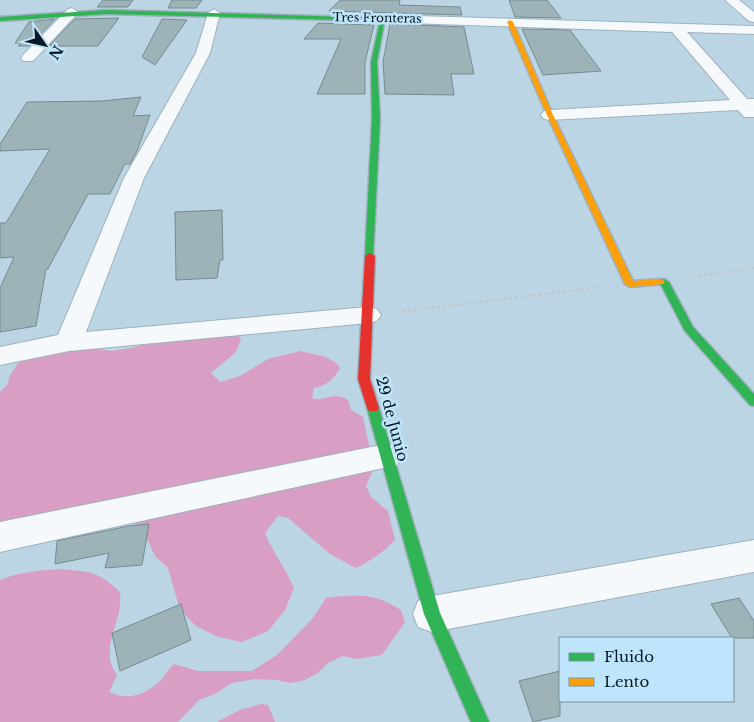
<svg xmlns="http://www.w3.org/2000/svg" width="754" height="722" font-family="'Libre Baskerville',serif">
  <rect width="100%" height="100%" fill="#bcd5e4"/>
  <!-- forest -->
  <g fill="#d99ec3">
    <path d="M 209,321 C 225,323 235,325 241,340 L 235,353 L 211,373 L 220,382 L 240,376 L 268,359 L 300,351 L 326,357 L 336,363 L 340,368 C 334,379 326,386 314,388 L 312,398 C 326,403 331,390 348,400 L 351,410 L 363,417 L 374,468 L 366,486 L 371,497 L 388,511 L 395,540 C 384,552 370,561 356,568 L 330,554 L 288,518 L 278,516 L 265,533 C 273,553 285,567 294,588 L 285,610 L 268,631 L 242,642 L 218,637 L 196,626 L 180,610 L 168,568 L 155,556 L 147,539 L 135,524 L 120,513 L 0,550 L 0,392 L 8,384 L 9,377 L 18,363 L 39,351 L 62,344 L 111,351 L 131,348 L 151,342 L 191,324 Z"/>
    <path d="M 62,569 C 91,572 98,571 120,592 C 124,624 97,646 117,675 L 109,692 C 129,701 146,695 162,679 C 166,674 169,668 174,664 L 198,671 L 252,671 L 277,655 L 313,618 L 326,598 C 357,594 374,593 401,610 L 405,622 L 382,655 L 356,659 L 343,656 L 328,663 L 318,673 L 305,680 L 290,683 L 277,680 L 255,679 L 232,683 L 215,694 L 199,700 L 178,722 L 0,722 L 0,580 C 19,572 41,570 62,569 Z"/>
    <polygon points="261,704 268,705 275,722 217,722 240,710"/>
  </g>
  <!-- building -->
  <g fill="#9db3b7" stroke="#748b8f">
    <polygon points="103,0 133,0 128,7 97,7"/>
    <polygon points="172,0 202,0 196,8 168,8"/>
    <polygon points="340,0 400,0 399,5 460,7 462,15 329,11"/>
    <polygon points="509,0 547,0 561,18 515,17"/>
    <polygon points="119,18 98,46 49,46 75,19"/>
    <polygon points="55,19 29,46 18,46 21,43 15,43 29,22"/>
    <polygon points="162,19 187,20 155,65 142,57"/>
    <polygon points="318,23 374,25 365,62 365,94 317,94 341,39 304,39"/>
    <polygon points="390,24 464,27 474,74 451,74 454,95 385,94 383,62"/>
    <polygon points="522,29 570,30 601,71 543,75"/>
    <polygon points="141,97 133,116 150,115 137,151 130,164 125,164 110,194 88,194 48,269 46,269 36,326 0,332 0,288 14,257 0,258 0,223 6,223 50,149 0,151 0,144 27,102 102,101"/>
    <polygon points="222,210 223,260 220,260 217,278 176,280 175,212"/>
    <polygon points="149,524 142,565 105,568 109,553 55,564 57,541 129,526"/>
    <polygon points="739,598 754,621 754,638 732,638 711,604"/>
    <polygon points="181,604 191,640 120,671 112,633"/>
    <polygon points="560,671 560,716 533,722 519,681"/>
  </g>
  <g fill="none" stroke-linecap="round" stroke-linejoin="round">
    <defs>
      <g id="street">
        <polygon points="725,0 739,0 754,12 754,22 749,21"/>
        <polygon points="72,8 78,12 76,15 33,61 23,61 21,58 23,55 68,9"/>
        <polygon points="214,9 220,13 210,53 144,178 86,332 368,307 377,309 381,315 377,321 368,323 69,351 0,365 0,347 58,335 124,178 196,53 208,13"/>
        <polygon points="383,15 754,26 754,34 687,32 747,99 754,99 754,117 744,117 738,110 550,120 544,119 541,115 544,111 550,110 730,100 672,32 378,22 377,19"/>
        <polygon points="386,444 397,447 402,456 397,465 0,552 0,522"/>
        <polygon points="754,540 754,572 432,632 418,627 413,614 418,601 432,596"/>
      </g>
      <g id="fast">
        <polygon points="106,10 385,18 377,62 380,119 373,258 367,258 365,256 372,119 371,62 380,21 106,14 0,21 0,17"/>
        <polygon points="664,279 669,282 693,327 754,394 754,406 750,405 685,331 661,285 655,282 657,280"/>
        <polygon points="373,404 377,405 379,408 440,613 489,722 471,722 424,614 367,408 369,405"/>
      </g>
      <polygon id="slow" points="510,20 513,22 553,115 633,281 660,279 663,280 665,282 663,284 630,287 625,284 547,115 507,22"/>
      <polygon id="jam" points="370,253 375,256 370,379 379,408 377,411 369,411 367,408 358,379 365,256"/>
    </defs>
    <!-- street casing -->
    <use href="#street" stroke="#9db1bc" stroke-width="2"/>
    <!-- fast casing -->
    <use href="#fast" stroke="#9db1bc" stroke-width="3"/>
    <!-- slow casing -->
    <use href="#slow" stroke="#9db1bc" stroke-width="3"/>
    <!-- jam casing -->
    <use href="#jam" stroke="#9db1bc" stroke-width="3"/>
    <!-- path -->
    <g stroke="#c0c8cc" stroke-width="2.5" stroke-dasharray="3 3" stroke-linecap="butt">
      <polyline points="692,277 754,268"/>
      <polyline points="396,312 603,287"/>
    </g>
    <!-- street -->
    <use href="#street" fill="#f5f9fb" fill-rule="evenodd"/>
    <!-- fast -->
    <use href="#fast" fill="#30b455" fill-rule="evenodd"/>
    <!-- slow -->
    <use href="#slow" fill="#ff9f0a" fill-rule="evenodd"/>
    <!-- jam -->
    <use href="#jam" fill="#e5322d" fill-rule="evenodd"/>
  </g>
  <g text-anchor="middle" stroke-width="5" stroke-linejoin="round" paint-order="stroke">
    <!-- far-street labels -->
    <g font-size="12" fill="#071a24" stroke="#bfe5fc">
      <text transform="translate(377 18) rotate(1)" y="4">Tres Fronteras</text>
    </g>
    <!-- street labels -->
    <g font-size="15" fill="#071a24" stroke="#bfe5fc">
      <text transform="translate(392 419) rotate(75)" y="5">29 de Junio</text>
    </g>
  </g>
  <!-- legend -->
  <rect x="559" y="637" width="175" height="65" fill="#bfe5fc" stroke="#7594a6"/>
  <rect x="569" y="653" width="25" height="8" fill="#30b455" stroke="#7594a6"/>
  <text x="604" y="662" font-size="15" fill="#071a24">Fluido</text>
  <rect x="569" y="678" width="25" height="8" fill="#ff9f0a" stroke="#7594a6"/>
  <text x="604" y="687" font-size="15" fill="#071a24">Lento</text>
  <!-- north arrow -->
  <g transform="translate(45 45) rotate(124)" stroke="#bfe5fc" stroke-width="4" paint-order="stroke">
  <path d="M0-4L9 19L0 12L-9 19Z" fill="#071a24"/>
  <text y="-8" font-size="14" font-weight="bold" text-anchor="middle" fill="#071a24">N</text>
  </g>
</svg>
